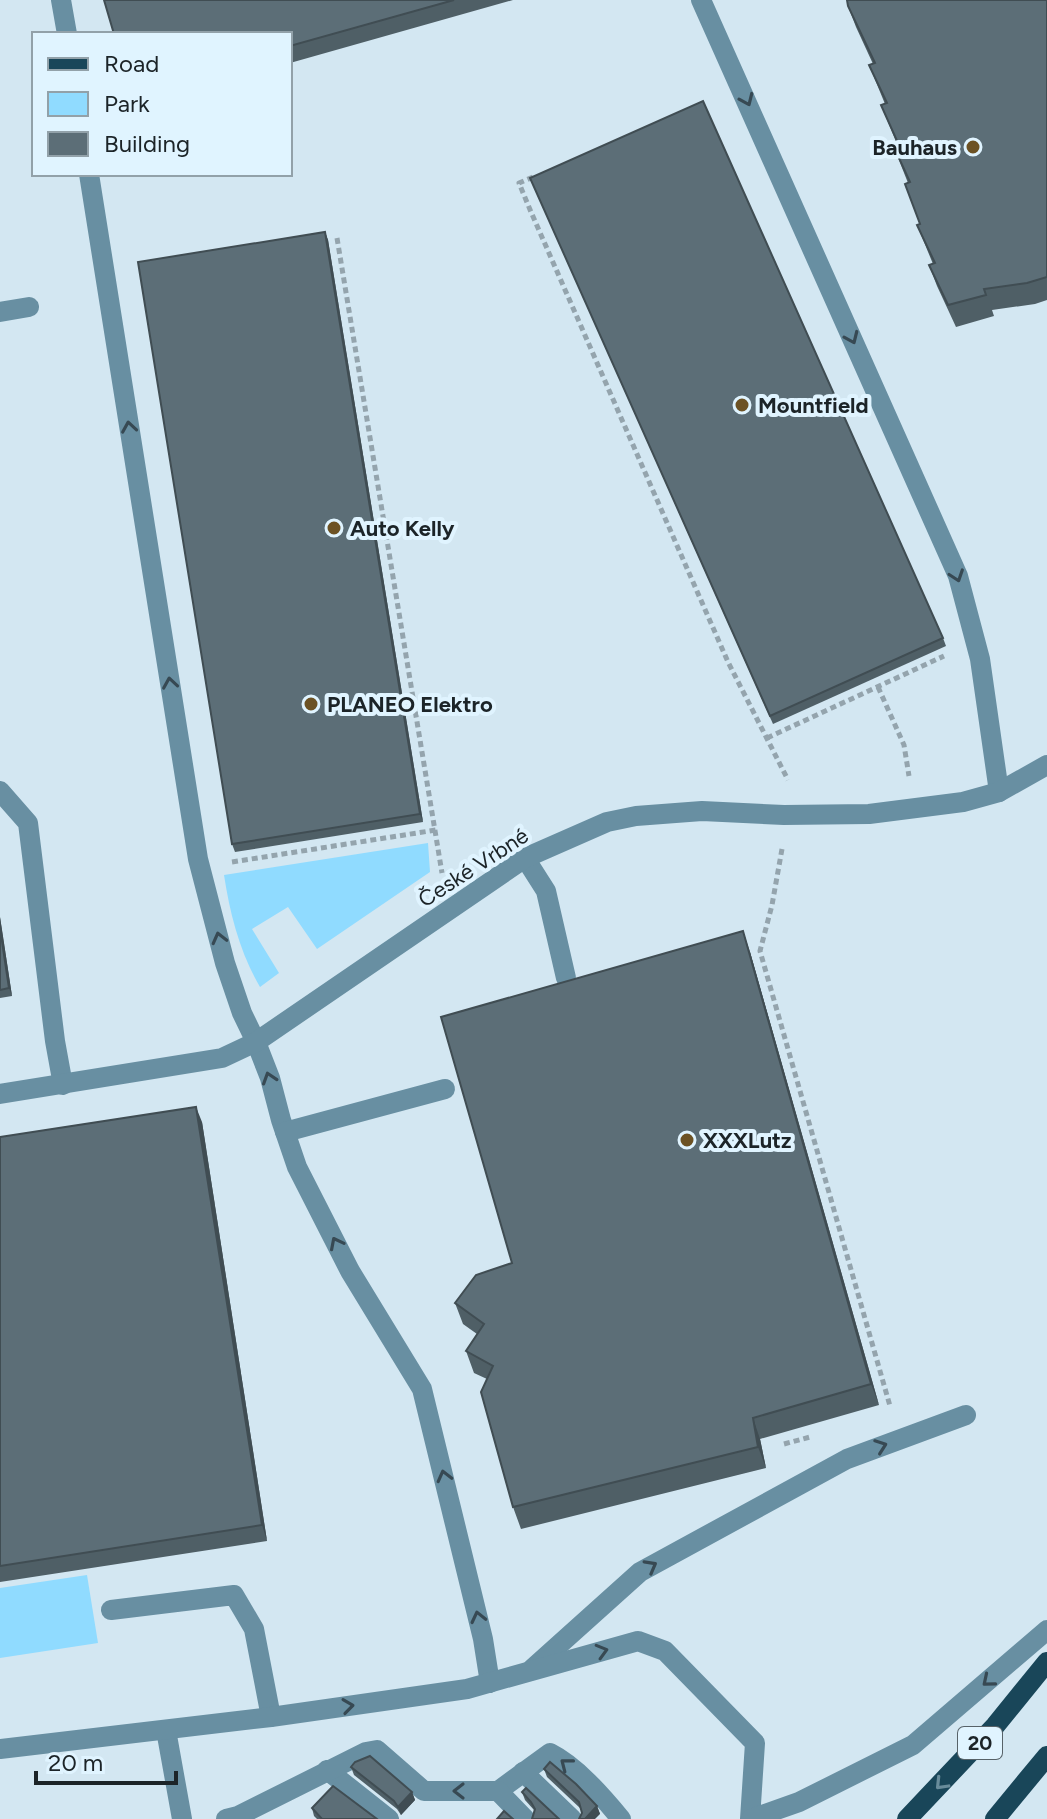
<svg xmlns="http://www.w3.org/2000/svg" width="1047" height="1819" font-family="Figtree,sans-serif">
  <rect width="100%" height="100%" fill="#d3e7f2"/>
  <!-- green -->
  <g fill="#90dbff">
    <path d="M 428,843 L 430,872 L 317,949 L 288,907 L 252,929 L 279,973 L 260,987 C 240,953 230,914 224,875 Z"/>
    <polygon points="87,1575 98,1643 0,1658 0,1588"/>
  </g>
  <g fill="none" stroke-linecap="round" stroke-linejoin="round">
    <!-- path -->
    <g stroke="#94a4ad" stroke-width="5" stroke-dasharray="6 4" stroke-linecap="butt">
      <polyline points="533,177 519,183 531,212 728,662 788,780"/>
      <polyline points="337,238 442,873"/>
      <polyline points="878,687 904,745 909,776"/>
      <polyline points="767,738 944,656"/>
      <polyline points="782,849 772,905 760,951 890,1406"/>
      <polyline points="232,862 436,830"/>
      <polyline points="784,1444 810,1437"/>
    </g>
    <!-- minor -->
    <g stroke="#688fa2" stroke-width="20">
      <polyline points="61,0 67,34"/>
      <polyline points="701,0 958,576 980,659 999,792"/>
      <polyline points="89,174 198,859 225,963 242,1013 256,1042 270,1078 281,1120 297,1167 350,1271 422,1389 483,1639 490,1683"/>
      <polyline points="0,312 29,307"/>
      <polyline points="0,791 28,823 55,1041 63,1085"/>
      <polyline points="525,858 546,891 566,978"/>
      <polyline points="0,1094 222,1058 256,1042 525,858 607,822 636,816 702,811 784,815 869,814 963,802 999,792 1047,765"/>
      <polyline points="285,1132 445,1089"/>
      <polyline points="111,1610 234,1595 254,1629 271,1717"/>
      <polyline points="532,1669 640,1572 847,1459 966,1415"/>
      <polyline points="166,1730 182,1819"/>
      <polyline points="0,1749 271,1717 467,1689 638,1641 665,1651 755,1743 750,1819"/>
      <polyline points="327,1770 389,1819"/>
      <polyline points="523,1772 572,1819"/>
      <path d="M 498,1791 L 550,1753 C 576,1766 602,1796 621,1819"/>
      <polyline points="226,1819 238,1816 366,1752 377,1750 424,1791 498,1791 525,1819"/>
      <polyline points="751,1819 799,1802 913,1745 1047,1630"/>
    </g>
    <!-- major -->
    <g stroke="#194659" stroke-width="20">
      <polyline points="907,1819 995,1726 1047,1662"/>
      <polyline points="995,1819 1047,1756"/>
    </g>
  </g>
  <!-- wall -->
  <g fill="#4f5f66">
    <polygon points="104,0 513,0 290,63 290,34"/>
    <polygon points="1047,0 1047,300 1035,304 992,310 994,316 956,327 937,286 929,265 933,264 917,225 920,224 908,183 893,145 897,144 881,105 885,104 869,65 873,64 856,27 848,6"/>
    <polygon points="530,178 943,638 946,646 773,724"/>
    <polygon points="325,232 328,240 423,822 235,852 232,844"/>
    <polygon points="0,917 12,996 0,998"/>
    <polygon points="750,952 879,1405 760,1439 766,1468 521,1529 513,1507 487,1379 474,1373 466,1351 477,1334 463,1324 455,1303 512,1263"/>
    <polygon points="202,1122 267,1541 0,1582 0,1137"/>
    <polygon points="351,1767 412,1792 415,1800 401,1815 397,1809 354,1775"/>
    <polygon points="544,1769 597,1806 600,1814 582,1813 581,1809 547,1777"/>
    <polygon points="522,1792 559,1819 534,1810 525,1800"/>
    <polygon points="312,1808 377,1819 317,1819 314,1816"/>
  </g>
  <!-- shaded-wall -->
  <g fill="#404d53">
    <polygon points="325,232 328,240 423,822 420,814"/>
    <polygon points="0,917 12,996 9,988 0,928"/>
    <polygon points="743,931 750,952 879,1405 871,1384"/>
    <polygon points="196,1107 202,1122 267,1541 262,1525"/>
    <polygon points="753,1418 760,1439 766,1468 758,1447"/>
    <polygon points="412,1792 415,1800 401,1815 398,1807"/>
    <polygon points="597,1806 600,1814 595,1819 585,1819"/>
  </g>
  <!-- building -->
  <g fill="#5c6e77" stroke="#404d53" stroke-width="2">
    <polygon points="104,0 454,0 290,46 290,34 114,34"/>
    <polygon points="847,0 1047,0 1047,277 1027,283 984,289 986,295 948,305 929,265 935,263 917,225 920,224 905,184 910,182 893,145 898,143 881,105 887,103 869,65 875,63 848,6"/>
    <polygon points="703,101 943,638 770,716 530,178"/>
    <polygon points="325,232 420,814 232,844 138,262"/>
    <polygon points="0,928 9,988 0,990"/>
    <polygon points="743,931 871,1384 753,1418 758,1447 513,1507 481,1392 493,1366 466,1351 484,1324 455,1303 476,1275 512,1263 441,1017"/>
    <polygon points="196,1107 262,1525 0,1566 0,1137"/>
    <polygon points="370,1756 412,1792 398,1807 394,1801 351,1767 355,1762"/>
    <polygon points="550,1762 576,1784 597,1806 585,1819 579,1819 582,1813 579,1802 544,1769"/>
    <polygon points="333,1786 377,1819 322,1819 312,1808"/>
    <polygon points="526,1788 559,1819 532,1819 535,1809 531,1802 522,1792"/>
    <polygon points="504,1811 513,1819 497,1819"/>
  </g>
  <!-- one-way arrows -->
  <defs><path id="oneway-chevron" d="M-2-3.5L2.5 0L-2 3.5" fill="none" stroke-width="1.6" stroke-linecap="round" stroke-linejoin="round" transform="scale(2)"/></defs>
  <g stroke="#374953">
    <use href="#oneway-chevron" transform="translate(747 100) rotate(66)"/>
    <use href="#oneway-chevron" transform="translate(852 338) rotate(66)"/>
    <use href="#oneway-chevron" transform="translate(129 427) rotate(-99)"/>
    <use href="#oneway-chevron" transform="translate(957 576) rotate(71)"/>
    <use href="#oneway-chevron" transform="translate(170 683) rotate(-99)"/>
    <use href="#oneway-chevron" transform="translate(219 938) rotate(-104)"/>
    <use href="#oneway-chevron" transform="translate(269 1078) rotate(-108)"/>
    <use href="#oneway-chevron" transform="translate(336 1243) rotate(-117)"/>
    <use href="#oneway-chevron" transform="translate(881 1446) rotate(-20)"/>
    <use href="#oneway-chevron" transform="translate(444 1476) rotate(-104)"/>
    <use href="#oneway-chevron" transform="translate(651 1566) rotate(-29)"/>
    <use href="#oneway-chevron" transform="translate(478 1617) rotate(-103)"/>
    <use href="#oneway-chevron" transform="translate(602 1651) rotate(-16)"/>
    <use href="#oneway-chevron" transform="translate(988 1681) rotate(140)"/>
    <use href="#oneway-chevron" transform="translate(348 1706) rotate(-8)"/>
    <use href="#oneway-chevron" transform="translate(566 1764) rotate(-142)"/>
    <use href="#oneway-chevron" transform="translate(459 1791) rotate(180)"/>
  </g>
  <use stroke="#698c9b" href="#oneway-chevron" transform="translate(941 1784) rotate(134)"/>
  <!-- markers -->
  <g fill="#6c5224" stroke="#e0f4ff" stroke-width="3">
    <circle cx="973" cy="147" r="8"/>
    <circle cx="742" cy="405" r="8"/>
    <circle cx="334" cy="528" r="8"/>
    <circle cx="311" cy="704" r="8"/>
    <circle cx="687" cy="1140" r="8"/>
  </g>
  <g text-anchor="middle" stroke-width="8" stroke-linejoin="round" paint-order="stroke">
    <!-- shield labels -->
    <rect fill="#e0f4ff" stroke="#576268" stroke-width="2" x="958" y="1727" width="44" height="32" rx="6"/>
    <g font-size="20" font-weight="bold" fill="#1c2428">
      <text x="980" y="1750">20</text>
    </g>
    <!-- poi labels -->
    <g font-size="22" font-weight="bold" fill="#1c2428" stroke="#e0f4ff" text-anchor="start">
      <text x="957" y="155" text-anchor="end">Bauhaus</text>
      <text x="758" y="413">Mountfield</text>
      <text x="350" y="536">Auto Kelly</text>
      <text x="327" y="712">PLANEO Elektro</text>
      <text x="703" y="1148">XXXLutz</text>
    </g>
    <!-- street labels -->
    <g font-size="22" fill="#1c2428" stroke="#e0f4ff">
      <text transform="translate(473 867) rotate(-33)" y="8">České Vrbné</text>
    </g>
  </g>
  <!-- legend -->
  <rect x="32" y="32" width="260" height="144" fill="#e0f4ff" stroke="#92a1a9" stroke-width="2"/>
  <rect x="48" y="58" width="40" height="12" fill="#194659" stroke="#92a1a9" stroke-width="2"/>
  <text x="104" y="72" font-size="24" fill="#1c2428">Road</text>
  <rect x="48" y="92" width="40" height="24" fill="#90dbff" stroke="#92a1a9" stroke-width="2"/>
  <text x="104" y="112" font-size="24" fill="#1c2428">Park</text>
  <rect x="48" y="132" width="40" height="24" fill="#5c6e77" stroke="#92a1a9" stroke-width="2"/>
  <text x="104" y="152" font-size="24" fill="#1c2428">Building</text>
  <!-- scale -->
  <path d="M36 1771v12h140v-12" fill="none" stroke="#1c2428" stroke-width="4"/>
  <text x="48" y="1771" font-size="24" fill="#1c2428" stroke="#e0f4ff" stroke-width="6" paint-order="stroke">20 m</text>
</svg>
